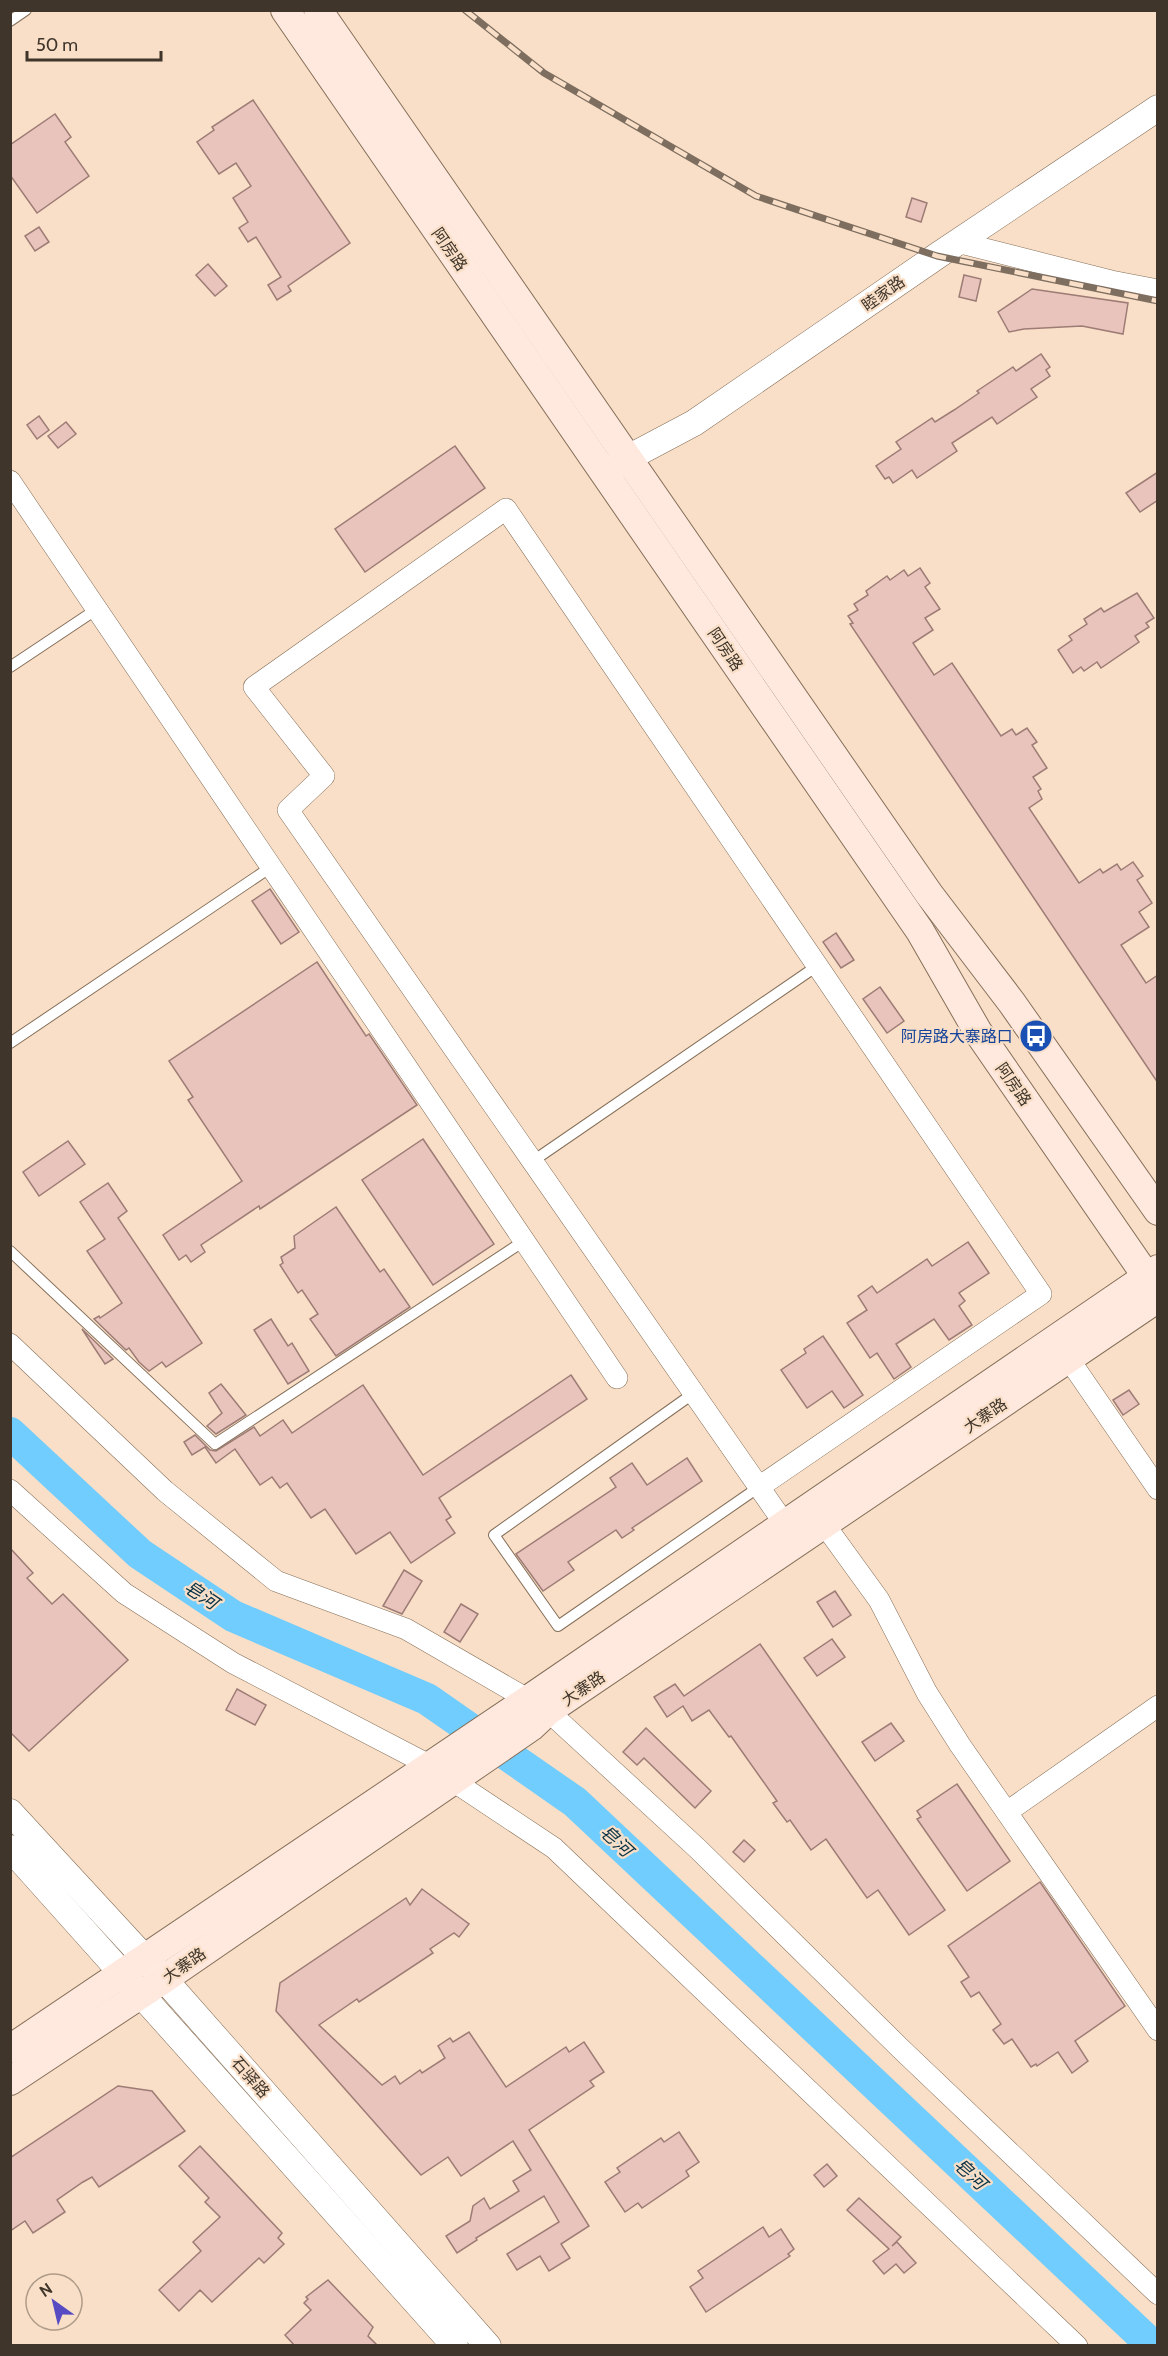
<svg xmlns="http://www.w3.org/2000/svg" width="1168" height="2356" font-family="Cabin,'Noto Sans SC',sans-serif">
  <rect width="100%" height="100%" fill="#f9dfc7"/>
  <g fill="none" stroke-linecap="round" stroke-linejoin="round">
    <!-- river -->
    <polyline stroke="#71cdfd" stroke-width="32" points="10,1433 140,1554 233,1616 427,1699 575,1802 1153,2346"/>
  </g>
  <!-- building -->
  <g fill="#e9c4bd" stroke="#9e7c76" stroke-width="1.5">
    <polygon points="253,100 350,243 288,286 291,291 277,300 268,285 281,277 256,237 248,242 239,228 248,222 233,198 251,186 236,163 219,174 197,142 214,130 212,127"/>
    <polygon points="55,114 71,137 65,142 89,176 37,213 10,175 10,145"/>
    <polygon points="912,198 927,203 921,222 906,217"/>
    <polygon points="39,227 49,242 35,251 25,236"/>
    <polygon points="208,264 227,286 215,296 196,275"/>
    <polygon points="964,275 981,279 976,301 959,297"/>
    <polygon points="1032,289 1128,303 1123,334 1082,326 1024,329 1009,332 998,312"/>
    <polygon points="1041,354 1050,367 1046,370 1050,376 1031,389 1037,397 997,424 992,417 952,443 957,451 917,478 912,470 893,483 889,477 885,479 876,466 901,449 896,442 932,418 935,422 954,410 979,393 977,391 1013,367 1016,371"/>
    <polygon points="39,416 49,430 37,439 27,425"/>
    <polygon points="66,422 76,434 58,448 48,436"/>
    <polygon points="455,446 485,488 365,572 335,529"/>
    <polygon points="1158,472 1158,500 1140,512 1126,493"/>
    <polygon points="920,568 930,583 925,587 940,609 925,618 933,630 913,643 934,675 952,663 1001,736 1012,729 1016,735 1027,728 1037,742 1032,745 1047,768 1033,777 1041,789 1038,791 1042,799 1029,808 1079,883 1100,869 1103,873 1117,864 1121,870 1133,862 1143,876 1137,880 1152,903 1139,912 1149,927 1121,945 1146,983 1158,975 1158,1083 850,624 853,623 848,616 858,610 854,604 868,595 866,591 887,576 890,580 904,570 908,576"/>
    <polygon points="1137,593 1154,618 1146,623 1149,627 1135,636 1139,642 1101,668 1097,662 1084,671 1081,667 1073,673 1058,650 1072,640 1069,636 1087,624 1084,619 1101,608 1104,612"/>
    <polygon points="270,889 299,932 281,944 252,901"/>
    <polygon points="836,933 854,960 841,968 823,942"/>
    <polygon points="317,962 366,1036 369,1034 417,1105 260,1209 259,1206 201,1245 205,1252 191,1262 186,1255 179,1260 163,1235 242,1181 188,1100 193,1097 169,1061"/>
    <polygon points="880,987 904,1021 887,1033 863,999"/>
    <polygon points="423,1139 494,1244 433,1285 362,1180"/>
    <polygon points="68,1141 85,1164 39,1196 23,1172"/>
    <polygon points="108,1183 127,1211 118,1218 202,1343 166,1367 162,1362 149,1371 139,1362 129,1348 126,1350 94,1319 99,1316 100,1318 122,1303 87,1251 105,1239 80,1202"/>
    <polygon points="336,1207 380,1272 384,1269 410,1307 336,1356 310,1319 318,1314 302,1290 298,1293 280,1265 283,1263 281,1257 295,1248 294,1236"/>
    <polygon points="968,1242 989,1273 959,1293 965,1301 959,1306 972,1325 949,1340 934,1319 896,1344 911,1367 894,1379 877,1353 870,1358 847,1323 867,1310 858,1296 872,1286 877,1293 927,1259 932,1266"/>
    <polygon points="271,1319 288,1346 292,1343 309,1371 288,1384 254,1330"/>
    <polygon points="82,1329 113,1359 105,1364"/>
    <polygon points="823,1336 863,1395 844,1408 832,1391 807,1408 781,1370 806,1353 804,1349"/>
    <polygon points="571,1375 587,1399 439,1498 451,1517 446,1520 455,1533 411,1563 390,1532 356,1554 325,1509 311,1518 287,1483 280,1488 272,1477 260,1485 235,1449 216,1463 205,1447 192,1455 184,1442 195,1435 210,1450 216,1451 254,1427 260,1436 283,1420 292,1433 363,1385 423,1475"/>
    <polygon points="221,1384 246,1415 216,1434 207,1426 222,1413 209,1393"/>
    <polygon points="1129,1390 1139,1404 1123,1415 1113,1400"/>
    <polygon points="687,1458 702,1481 632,1528 634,1530 622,1538 616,1530 568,1562 574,1570 543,1591 516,1554 616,1487 610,1478 632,1463 647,1485"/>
    <polygon points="10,1548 33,1573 27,1578 52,1604 63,1594 128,1660 29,1751 10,1732"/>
    <polygon points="404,1570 422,1581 402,1614 383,1606"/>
    <polygon points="835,1591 851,1615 833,1627 817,1602"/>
    <polygon points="461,1604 478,1614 460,1642 444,1632"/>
    <polygon points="832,1639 845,1657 817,1676 804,1658"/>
    <polygon points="760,1644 945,1910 909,1935 878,1890 867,1898 826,1839 811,1850 790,1820 787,1822 773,1803 777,1801 731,1736 729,1737 709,1710 692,1721 683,1706 667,1717 654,1697 675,1684 684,1696"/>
    <polygon points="237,1689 266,1705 255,1725 226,1710"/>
    <polygon points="891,1723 904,1741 875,1761 862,1742"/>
    <polygon points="646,1728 711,1791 695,1808 644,1758 637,1765 623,1752"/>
    <polygon points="957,1784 1010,1861 967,1891 917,1819 921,1817 917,1811"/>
    <polygon points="744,1840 755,1850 744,1862 733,1852"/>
    <polygon points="1040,1882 1125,2006 1075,2041 1088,2061 1072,2073 1058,2052 1037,2066 1036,2064 1031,2067 1012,2039 1004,2044 993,2030 1001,2024 979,1992 971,1997 961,1982 969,1977 948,1946"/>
    <polygon points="422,1889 469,1924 459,1937 454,1933 430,1949 433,1953 359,2002 357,1999 319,2025 382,2085 395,2076 400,2084 420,2070 422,2073 445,2058 438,2046 450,2038 453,2042 469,2032 506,2087 566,2047 569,2052 584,2042 604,2072 590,2081 594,2086 529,2130 589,2226 561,2244 570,2258 549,2271 540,2256 517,2270 507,2254 559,2222 544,2196 476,2238 477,2240 457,2253 446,2236 470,2221 473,2206 484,2198 490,2209 519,2191 513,2181 531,2170 513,2141 461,2176 448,2157 421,2175 276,2011 280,1983 406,1898 410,1905"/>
    <polygon points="118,2086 152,2091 185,2131 99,2187 92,2177 83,2182 57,2200 65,2212 33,2233 25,2221 10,2231 10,2158"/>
    <polygon points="679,2132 699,2162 686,2171 689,2176 642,2208 638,2203 625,2212 605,2182 620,2172 617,2168 661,2138 664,2142"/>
    <polygon points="200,2146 282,2233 278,2238 284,2244 264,2263 259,2258 212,2302 200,2290 179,2311 159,2290 201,2251 193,2242 220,2217 205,2202 209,2198 179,2166"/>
    <polygon points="827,2164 837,2176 824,2187 814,2175"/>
    <polygon points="859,2198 901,2237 892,2246 897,2242 916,2263 904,2273 896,2264 884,2274 873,2261 889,2249 847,2210"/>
    <polygon points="763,2227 769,2237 781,2229 794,2249 788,2254 790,2256 706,2312 690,2287 703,2278 698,2271"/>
    <polygon points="328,2280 373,2327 368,2336 378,2346 295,2346 285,2335 311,2310 304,2303 308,2299 306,2297"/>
  </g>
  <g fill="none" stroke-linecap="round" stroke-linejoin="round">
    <defs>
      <g id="service">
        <polyline points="10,21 26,10"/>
        <polyline points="10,667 97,609"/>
        <polyline points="10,1043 271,867"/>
        <polyline points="533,1161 817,966"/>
        <polyline points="10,1251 215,1444 524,1241"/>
        <polyline points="694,1393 494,1535 558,1626 759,1487"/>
      </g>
      <g id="minor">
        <polyline points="957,242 1111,281 1158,290"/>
        <polyline points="10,481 617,1378"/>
        <polyline points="10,1344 165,1491 276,1581 406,1629 548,1711 698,1849 900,2048 1158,2294"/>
        <polyline points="1068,1358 1158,1489"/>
        <polyline points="759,1487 1041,1294 506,509 254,687 324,776 288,810 759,1487 784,1523"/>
        <polyline points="10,1490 124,1593 233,1663 429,1765 554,1848 1077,2346"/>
        <polyline points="824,1524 879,1600 927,1693 960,1745 1158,2030"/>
        <polyline points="1007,1812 1158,1706"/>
      </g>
      <g id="tertiary">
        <polyline points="611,469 628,458 694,423 937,256 1158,108"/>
        <polyline points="10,1812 164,1979 488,2346"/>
        <polyline points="10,1848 455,2346"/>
      </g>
      <g id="secondary">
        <polyline points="285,10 920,931 978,1032 1158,1293"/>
        <polyline points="318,10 929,894 1012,1003 1158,1211"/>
        <polyline points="10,2049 529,1699 1158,1269"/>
        <polyline points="10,2081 164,1979 531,1727 548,1711 1158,1298"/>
      </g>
    </defs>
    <!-- service casing -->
    <use href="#service" stroke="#856f59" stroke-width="12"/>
    <!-- minor casing -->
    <use href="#minor" stroke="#856f59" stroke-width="22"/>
    <!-- tertiary casing -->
    <use href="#tertiary" stroke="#856f59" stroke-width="27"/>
    <!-- secondary casing -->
    <use href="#secondary" stroke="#856f59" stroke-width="30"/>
    <!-- service -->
    <use href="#service" stroke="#fff" stroke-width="10"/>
    <!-- minor -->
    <use href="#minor" stroke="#fff" stroke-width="21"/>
    <!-- tertiary -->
    <use href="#tertiary" stroke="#fff" stroke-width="26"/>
    <!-- secondary -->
    <use href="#secondary" stroke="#ffe9df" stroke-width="28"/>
    <defs>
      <polyline id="rail" points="465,10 544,73 756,196 937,256 1158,301"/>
    </defs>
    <!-- rail casing -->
    <use href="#rail" stroke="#7e6e60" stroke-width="7"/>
    <!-- rail -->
    <use href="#rail" stroke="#f9dfc7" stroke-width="4.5" stroke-dasharray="14" stroke-linecap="butt"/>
  </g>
  <!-- icons -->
  <defs>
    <symbol id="bus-disc" viewBox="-11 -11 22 22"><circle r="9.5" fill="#1a4fb4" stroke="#f9dfc7"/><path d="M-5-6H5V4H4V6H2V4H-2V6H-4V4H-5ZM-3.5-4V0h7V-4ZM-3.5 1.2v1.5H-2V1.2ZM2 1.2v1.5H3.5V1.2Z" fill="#fff"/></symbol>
  </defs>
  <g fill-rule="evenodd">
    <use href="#bus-disc" x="1017" y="1017" width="38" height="38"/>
  </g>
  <g text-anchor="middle" stroke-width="4.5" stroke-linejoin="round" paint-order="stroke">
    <!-- street labels -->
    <g font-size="16" fill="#3f352b" stroke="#f9dfc7">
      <text transform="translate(450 249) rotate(55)" y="6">阿房路</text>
      <text transform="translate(883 293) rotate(-35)" y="6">睦家路</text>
      <text transform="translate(726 649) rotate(56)" y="6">阿房路</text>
      <text transform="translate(1014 1084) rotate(55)" y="6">阿房路</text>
      <text transform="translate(985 1415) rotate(-34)" y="6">大寨路</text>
      <text transform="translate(583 1688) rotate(-34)" y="6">大寨路</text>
      <text transform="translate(184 1965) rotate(-35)" y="6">大寨路</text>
      <text transform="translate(251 2077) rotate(49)" y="6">石驿路</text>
    </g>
    <!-- transit labels -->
    <g font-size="16" fill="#164399" stroke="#f9dfc7" text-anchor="end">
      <text x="1013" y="1042">阿房路大寨路口</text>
    </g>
    <!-- water labels -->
    <g font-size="18" font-style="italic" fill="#063145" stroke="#f9dfc7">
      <text transform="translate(201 1595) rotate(34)" y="6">皂河</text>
      <text transform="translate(616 1841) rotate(43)" y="6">皂河</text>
      <text transform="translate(970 2174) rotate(43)" y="6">皂河</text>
    </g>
  </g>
  <!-- border -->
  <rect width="1168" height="2356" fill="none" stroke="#3f352b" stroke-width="24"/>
  <!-- north arrow -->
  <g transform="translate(54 2302) rotate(326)"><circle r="28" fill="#f9dfc7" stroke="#af9b89" stroke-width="1.5"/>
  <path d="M0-4.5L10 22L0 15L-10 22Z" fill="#574ac2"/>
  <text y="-9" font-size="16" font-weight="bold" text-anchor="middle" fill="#3f352b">N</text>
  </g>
  <!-- scale -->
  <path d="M27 51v9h134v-9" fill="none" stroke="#3f352b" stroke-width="3"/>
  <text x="36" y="51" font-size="18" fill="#3f352b" stroke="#f9dfc7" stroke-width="4.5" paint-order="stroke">50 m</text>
</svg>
